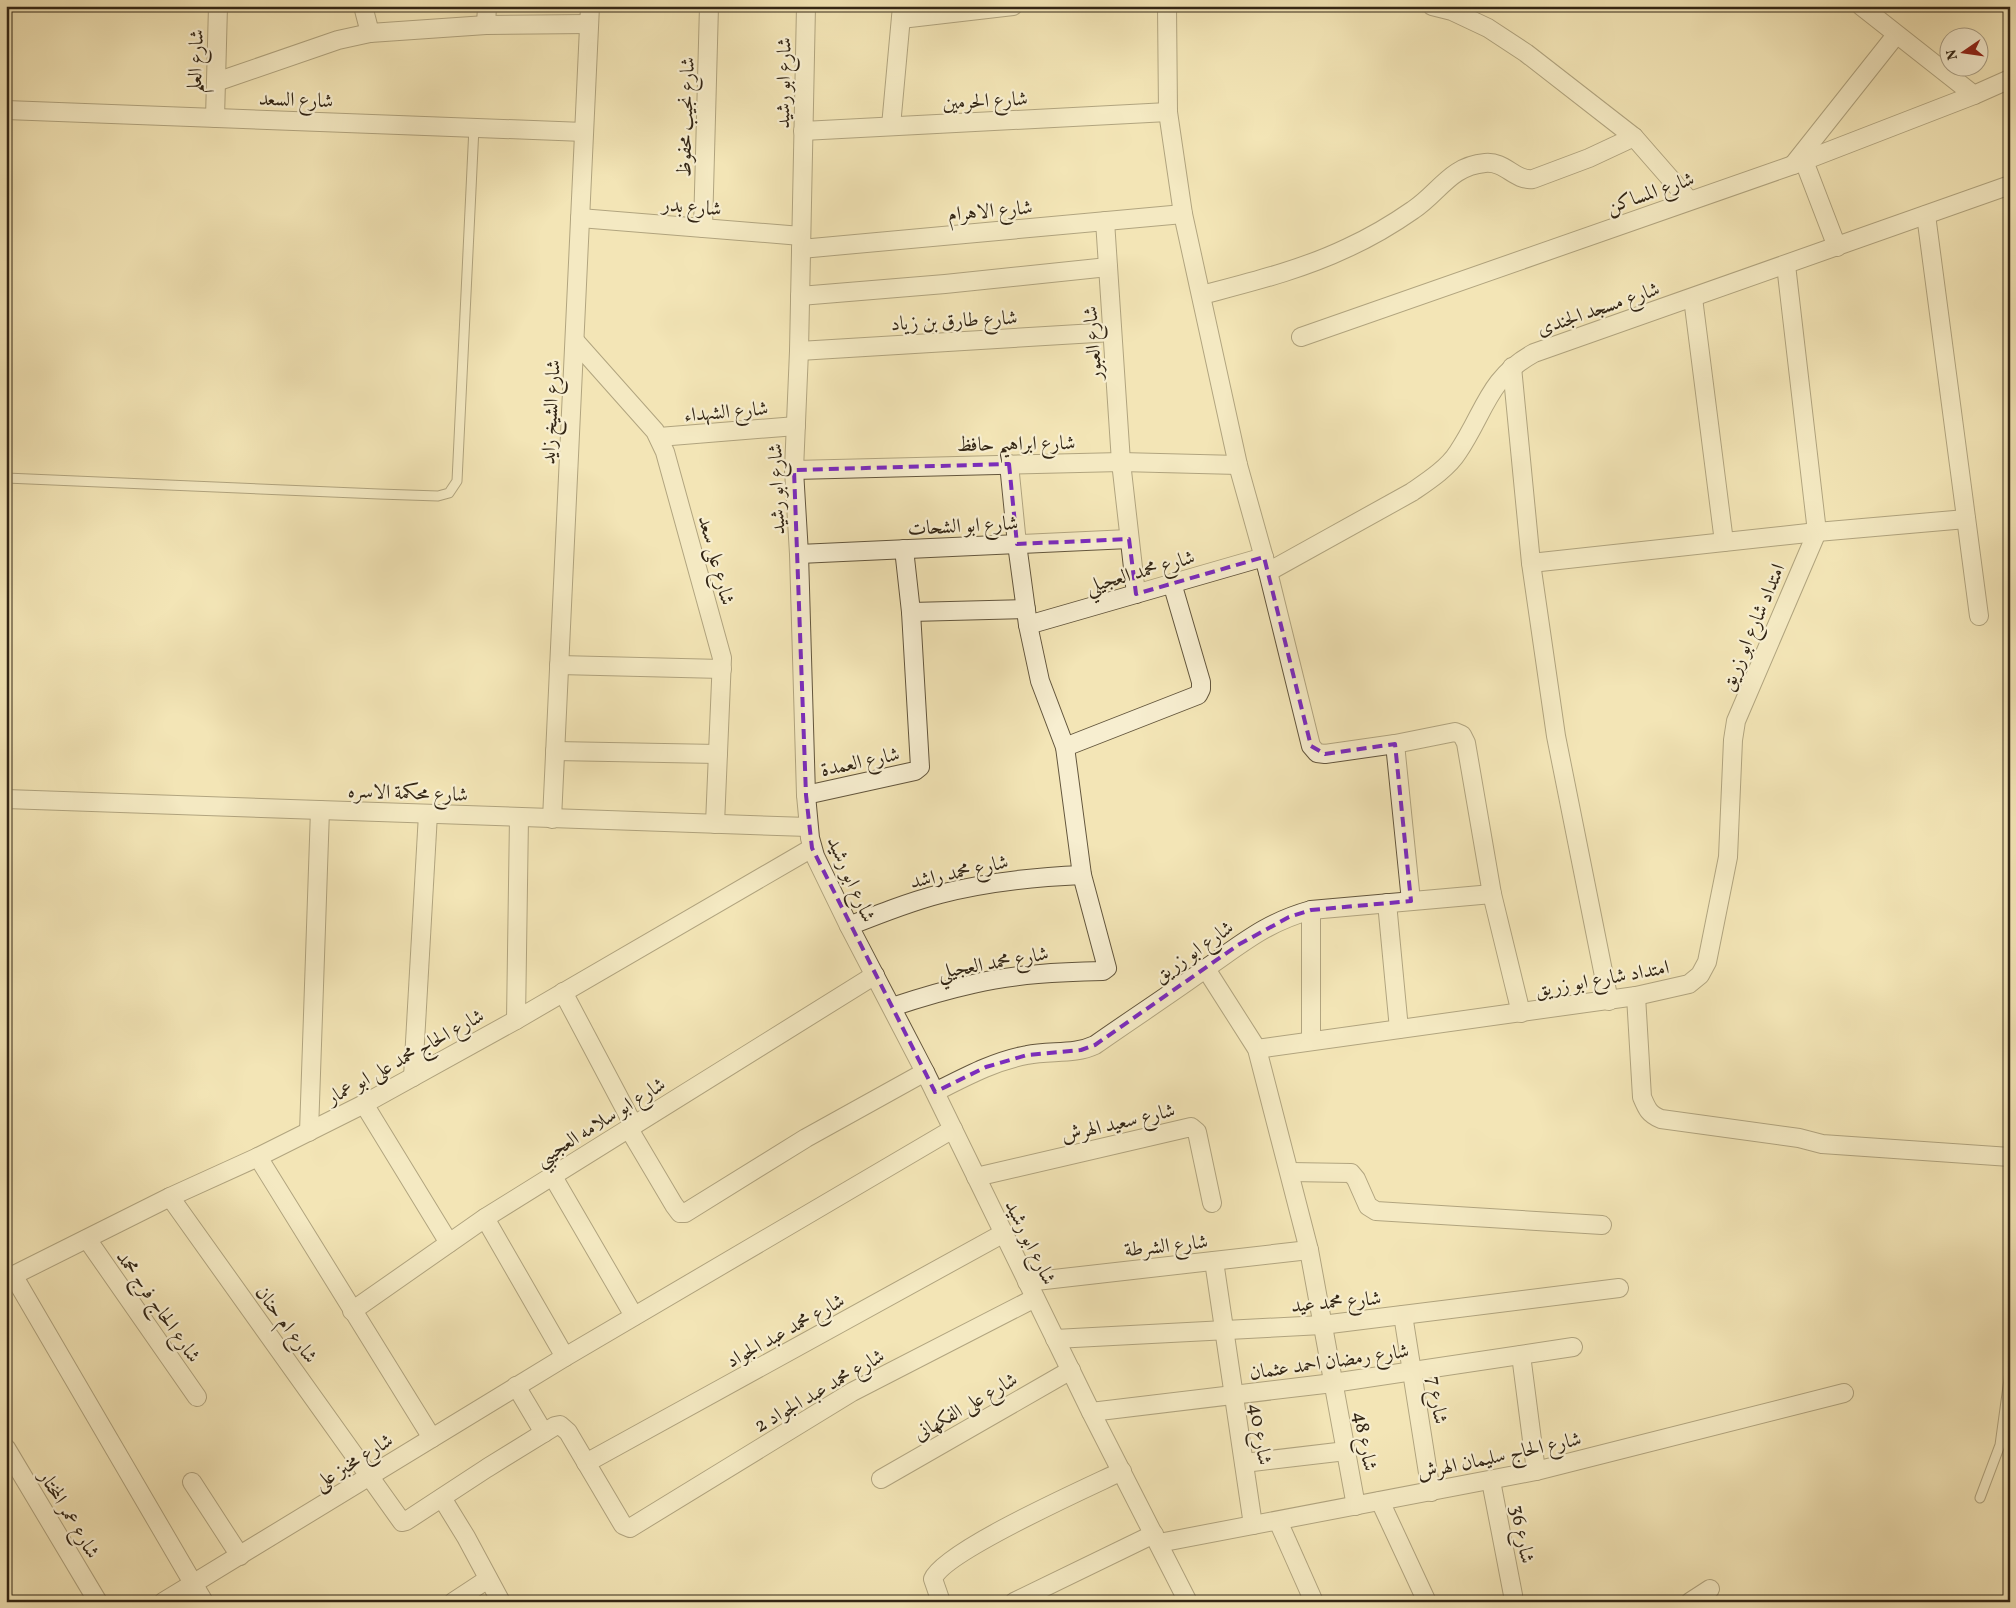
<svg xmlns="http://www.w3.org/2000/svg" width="2016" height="1608" font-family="Vollkorn,Amiri,serif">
  <rect width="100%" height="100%" fill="#f3e5b6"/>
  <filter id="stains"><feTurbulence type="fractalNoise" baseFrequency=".004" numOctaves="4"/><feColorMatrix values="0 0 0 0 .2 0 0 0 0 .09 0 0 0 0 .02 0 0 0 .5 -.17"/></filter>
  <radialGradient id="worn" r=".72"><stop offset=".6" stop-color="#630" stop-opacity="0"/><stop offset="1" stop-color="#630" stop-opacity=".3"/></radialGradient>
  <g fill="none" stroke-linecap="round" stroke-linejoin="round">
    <defs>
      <g id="service">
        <polyline points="6,478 379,494 438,496 449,493 457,481 474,127"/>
        <polyline points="1980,1498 2000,1445 2010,1372"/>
      </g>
      <g id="minor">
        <polyline points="363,6 370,33"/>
        <polyline points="806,6 799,351 794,470 799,554 806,795 810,838 815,856 849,926 925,1072 1091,1412 1188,1602"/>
        <polyline points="1167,6 1168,112 1183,214 1238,465 1268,572 1311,746 1317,753 1325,754 1395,744 1455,732 1462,735 1466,743 1492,894 1521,1013"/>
        <polyline points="1432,6 1452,11 1488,28 1526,53 1634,137 1689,200"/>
        <polyline points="1861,6 1974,95"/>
        <polyline points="901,19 1013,6"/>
        <polyline points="486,25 487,6"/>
        <polyline points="216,82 338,40 370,33 486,25 589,24"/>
        <polyline points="6,110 584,132"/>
        <polyline points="215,118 218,6"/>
        <polyline points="891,126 902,6"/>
        <polyline points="803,131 1168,112"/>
        <polyline points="1804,161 1837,247"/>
        <polyline points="1793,165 1896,35"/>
        <polyline points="1926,215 1979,616"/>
        <polyline points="580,218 801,236"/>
        <polyline points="1105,221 1121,462 1136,594"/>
        <polyline points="703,228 709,6"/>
        <polyline points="801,249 1183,214"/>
        <path d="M 1202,295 C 1251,282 1301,270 1347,248 C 1369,238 1393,224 1413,210 C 1439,193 1450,166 1485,163 C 1506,161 1514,181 1533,179 L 1589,158 L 1634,137"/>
        <polyline points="800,296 945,284 1108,267"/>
        <polyline points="1693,298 1724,542"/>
        <polyline points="1301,337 1793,165 1974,95 2010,79"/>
        <polyline points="575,341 655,431 665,452 722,658 715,824"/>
        <polyline points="799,351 1112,332"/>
        <polyline points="1512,367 1531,563 1556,736 1609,1001"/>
        <polyline points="659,437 796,426"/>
        <polyline points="794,470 1121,462 1238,465"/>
        <polyline points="799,554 1129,539"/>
        <polyline points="1531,563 1817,532 1966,519"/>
        <path d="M 1268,572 L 1412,492 C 1428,481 1448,468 1458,452 C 1485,412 1488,378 1534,353 L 2010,185"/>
        <polyline points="911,612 1026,609"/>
        <polyline points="1028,625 1264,557"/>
        <polyline points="559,665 722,669"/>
        <polyline points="1395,744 1411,901"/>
        <polyline points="1065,747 1198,695 1201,689 1201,682 1172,583"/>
        <polyline points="555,751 718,754"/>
        <polyline points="806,795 915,771 920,767 911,612 904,549"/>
        <polyline points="6,799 808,827"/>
        <polyline points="552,819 590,6"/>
        <polyline points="1387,903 1399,1029"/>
        <polyline points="1311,910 1311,1041"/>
        <path d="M 849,926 C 879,914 909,902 940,894 C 987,882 1034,877 1082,875"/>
        <polyline points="1206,969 1257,1049 1309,1250 1356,1506"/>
        <polyline points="563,992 634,1126"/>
        <path d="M 1636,996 L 1642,1097 C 1647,1109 1649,1114 1661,1119 L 1799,1138 L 1822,1144 L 2010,1157"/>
        <path d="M 892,1007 C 919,998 946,990 973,984 C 1016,974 1059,972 1103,971 L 1107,968 L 1082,875 L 1065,747 L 1040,681 L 1028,625 L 1017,544 L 1009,464"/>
        <polyline points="516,1020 519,817"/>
        <polyline points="1257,1049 1636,996 1689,984 1700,975 1707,962 1728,857 1733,740 1736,721 1817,532 1786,265"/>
        <polyline points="413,1077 428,814"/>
        <path d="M 935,1092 C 965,1077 994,1061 1027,1055 C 1050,1050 1074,1055 1095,1045 C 1132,1019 1169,995 1205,969 C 1243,943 1265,923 1311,910 L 1492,894"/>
        <polyline points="364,1104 449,1243"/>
        <polyline points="629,1129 674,1205 680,1213 685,1213 806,1138 925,1072"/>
        <polyline points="309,1132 320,810"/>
        <polyline points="258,1157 432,1438"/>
        <polyline points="1290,1172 1351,1173 1356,1179 1368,1206 1376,1211 1602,1225"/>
        <polyline points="552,1175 634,1316"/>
        <polyline points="976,1177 1191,1127 1197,1132 1212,1203"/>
        <polyline points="170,1197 402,1522 406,1521 487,1468 555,1426 560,1425 568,1432 623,1525 630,1528 852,1392 1035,1298"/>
        <polyline points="485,1218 565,1357"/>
        <polyline points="87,1239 197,1397"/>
        <polyline points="1214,1261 1253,1525"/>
        <polyline points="13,1275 204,1602"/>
        <polyline points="6,1279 170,1197 258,1157 364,1104 516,1020 812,848"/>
        <polyline points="1027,1282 1309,1250"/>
        <polyline points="352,1311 485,1218 875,975"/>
        <polyline points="1403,1315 1431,1492"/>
        <polyline points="1055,1339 1322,1325 1619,1288"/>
        <polyline points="1521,1355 1536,1471"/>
        <polyline points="516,1386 544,1433"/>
        <polyline points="1091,1412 1333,1383 1573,1347"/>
        <polyline points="6,1448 98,1602"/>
        <polyline points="586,1463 1004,1233"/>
        <polyline points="1244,1463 1346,1451"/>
        <polyline points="881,1479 1071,1370"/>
        <polyline points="1491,1481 1513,1595"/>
        <polyline points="192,1482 240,1556"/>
        <polyline points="442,1498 466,1537 501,1602"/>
        <polyline points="1380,1501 1427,1602"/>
        <polyline points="1278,1521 1314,1602"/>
        <polyline points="1159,1543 1536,1471 1844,1393"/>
        <polyline points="163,1602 565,1357 953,1129"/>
        <polyline points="453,1602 488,1579"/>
        <path d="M 941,1602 L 933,1579 C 944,1551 1089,1487 1122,1471"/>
        <polyline points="1014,1602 1154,1534"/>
        <polyline points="1690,1602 1710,1589"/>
      </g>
    </defs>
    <!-- service casing -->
    <use href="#service" stroke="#63563d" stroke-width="11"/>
    <!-- minor casing -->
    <use href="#minor" stroke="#63563d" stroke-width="20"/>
    <!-- service -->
    <use href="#service" stroke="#f7eed0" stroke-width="9"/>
    <!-- minor -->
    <use href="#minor" stroke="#f7eed0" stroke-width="18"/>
  </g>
  <!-- marked area -->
  <path d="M0 0H2016V1608H0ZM 1009,464 L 1017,544 L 1129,539 L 1136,594 L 1264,557 L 1311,746 L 1325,754 L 1395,744 L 1411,901 L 1311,910 L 1289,917 L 1238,945 L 1095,1045 L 1081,1050 L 1027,1055 L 986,1067 L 935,1092 L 812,848 L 806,795 L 794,470 Z" fill="#f3e5b6" fill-opacity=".55" fill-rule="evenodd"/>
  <path fill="none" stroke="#7b2cbf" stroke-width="4" stroke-dasharray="10 6" stroke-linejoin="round" d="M 1009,464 L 1017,544 L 1129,539 L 1136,594 L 1264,557 L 1311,746 L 1325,754 L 1395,744 L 1411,901 L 1311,910 L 1289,917 L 1238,945 L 1095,1045 L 1081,1050 L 1027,1055 L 986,1067 L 935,1092 L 812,848 L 806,795 L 794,470 Z"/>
  <g text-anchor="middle" stroke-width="4.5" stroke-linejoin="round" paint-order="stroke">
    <!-- street labels -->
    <g font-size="20" fill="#332615" stroke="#f7eed0">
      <text transform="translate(195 61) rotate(-88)" y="7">شارع العلم</text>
      <text transform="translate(783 83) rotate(-89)" y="7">شارع ابو رشيد</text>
      <text transform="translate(296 99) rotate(2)" y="7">شارع السعد</text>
      <text transform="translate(985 100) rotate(-3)" y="7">شارع الحرمين</text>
      <text transform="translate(685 117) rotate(-88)" y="7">شارع نجيب محفوظ</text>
      <text transform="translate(1650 192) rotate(-19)" y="7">شارع المساكن</text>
      <text transform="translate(692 206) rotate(5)" y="7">شارع بدر</text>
      <text transform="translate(990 210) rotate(-5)" y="7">شارع الاهرام</text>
      <text transform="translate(1598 308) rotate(-19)" y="7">شارع مسجد الجندى</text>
      <text transform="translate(954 320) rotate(-3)" y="7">شارع طارق بن زياد</text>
      <text transform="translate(1092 343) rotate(-94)" y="7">شارع العبور</text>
      <text transform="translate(726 411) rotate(-5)" y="7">شارع الشهداء</text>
      <text transform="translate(550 412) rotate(-87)" y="7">شارع الشيخ زايد</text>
      <text transform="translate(1016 443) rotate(-1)" y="7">شارع ابراهيم حافظ</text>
      <text transform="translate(776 489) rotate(-92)" y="7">شارع ابو رشيد</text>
      <text transform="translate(963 525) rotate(-3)" y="7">شارع ابو الشحات</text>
      <text transform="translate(717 560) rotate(75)" y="7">شارع على سعد</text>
      <text transform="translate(1140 571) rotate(-16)" y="7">شارع محمد العجيلي</text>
      <text transform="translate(1752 627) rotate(-67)" y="7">امتداد شارع ابو زريق</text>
      <text transform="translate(860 761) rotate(-12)" y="7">شارع العمدة</text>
      <text transform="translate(408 792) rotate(2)" y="7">شارع محكمة الاسره</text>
      <text transform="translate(959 871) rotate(-12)" y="7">شارع محمد راشد</text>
      <text transform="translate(852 879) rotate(66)" y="7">شارع ابو رشيد</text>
      <text transform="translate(1193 951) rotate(-35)" y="7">شارع ابو زريق</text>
      <text transform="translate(993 962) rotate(-10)" y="7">شارع محمد العجيلي</text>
      <text transform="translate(1602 978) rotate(-10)" y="7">امتداد شارع ابو زريق</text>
      <text transform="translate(405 1056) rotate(-29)" y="7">شارع الحاج محمد على ابو عمار</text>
      <text transform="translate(600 1121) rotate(-32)" y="7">شارع ابو سلامه العجيبي</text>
      <text transform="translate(1118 1122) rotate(-13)" y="7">شارع سعيد الهرش</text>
      <text transform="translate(1031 1242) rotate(64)" y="7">شارع ابو رشيد</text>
      <text transform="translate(1166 1245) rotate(-6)" y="7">شارع الشرطة</text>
      <text transform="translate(1336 1301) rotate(-5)" y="7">شارع محمد عيد</text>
      <text transform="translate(159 1306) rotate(55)" y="7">شارع الحاج فرج محمد</text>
      <text transform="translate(287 1324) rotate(54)" y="7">شارع ام حنان</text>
      <text transform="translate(785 1330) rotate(-29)" y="7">شارع محمد عبد الجواد</text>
      <text transform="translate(1329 1361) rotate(-8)" y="7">شارع رمضان احمد عثمان</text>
      <text transform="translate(819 1390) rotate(-30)" y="7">شارع محمد عبد الجواد 2</text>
      <text transform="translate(1438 1400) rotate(81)" y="7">شارع 7</text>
      <text transform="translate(965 1406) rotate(-30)" y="7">شارع على الفكهانى</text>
      <text transform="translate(1261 1434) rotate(81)" y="7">شارع 40</text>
      <text transform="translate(1366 1441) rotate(80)" y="7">شارع 48</text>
      <text transform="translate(1499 1455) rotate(-12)" y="7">شارع الحاج سليمان الهرش</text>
      <text transform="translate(353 1461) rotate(-32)" y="7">شارع مخبز على</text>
      <text transform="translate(70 1514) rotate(59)" y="7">شارع عمر المختار</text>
      <text transform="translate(1523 1534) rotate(79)" y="7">شارع 36</text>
    </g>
  </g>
  <!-- margin -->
  <rect width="2016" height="1608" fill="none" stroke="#f3e5b6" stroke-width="25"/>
  <rect x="8" y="8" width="2001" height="1593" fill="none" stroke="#332615" stroke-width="2.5"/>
  <rect x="12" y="12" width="1991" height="1583" fill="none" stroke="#332615"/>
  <!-- north arrow -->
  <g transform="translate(1964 52) rotate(257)"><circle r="24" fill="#f7eed0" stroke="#a99e85"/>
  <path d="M0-4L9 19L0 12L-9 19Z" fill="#8f2418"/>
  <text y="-8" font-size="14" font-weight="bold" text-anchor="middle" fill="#332615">N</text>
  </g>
  <rect width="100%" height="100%" filter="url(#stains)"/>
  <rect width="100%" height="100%" fill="url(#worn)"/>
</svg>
